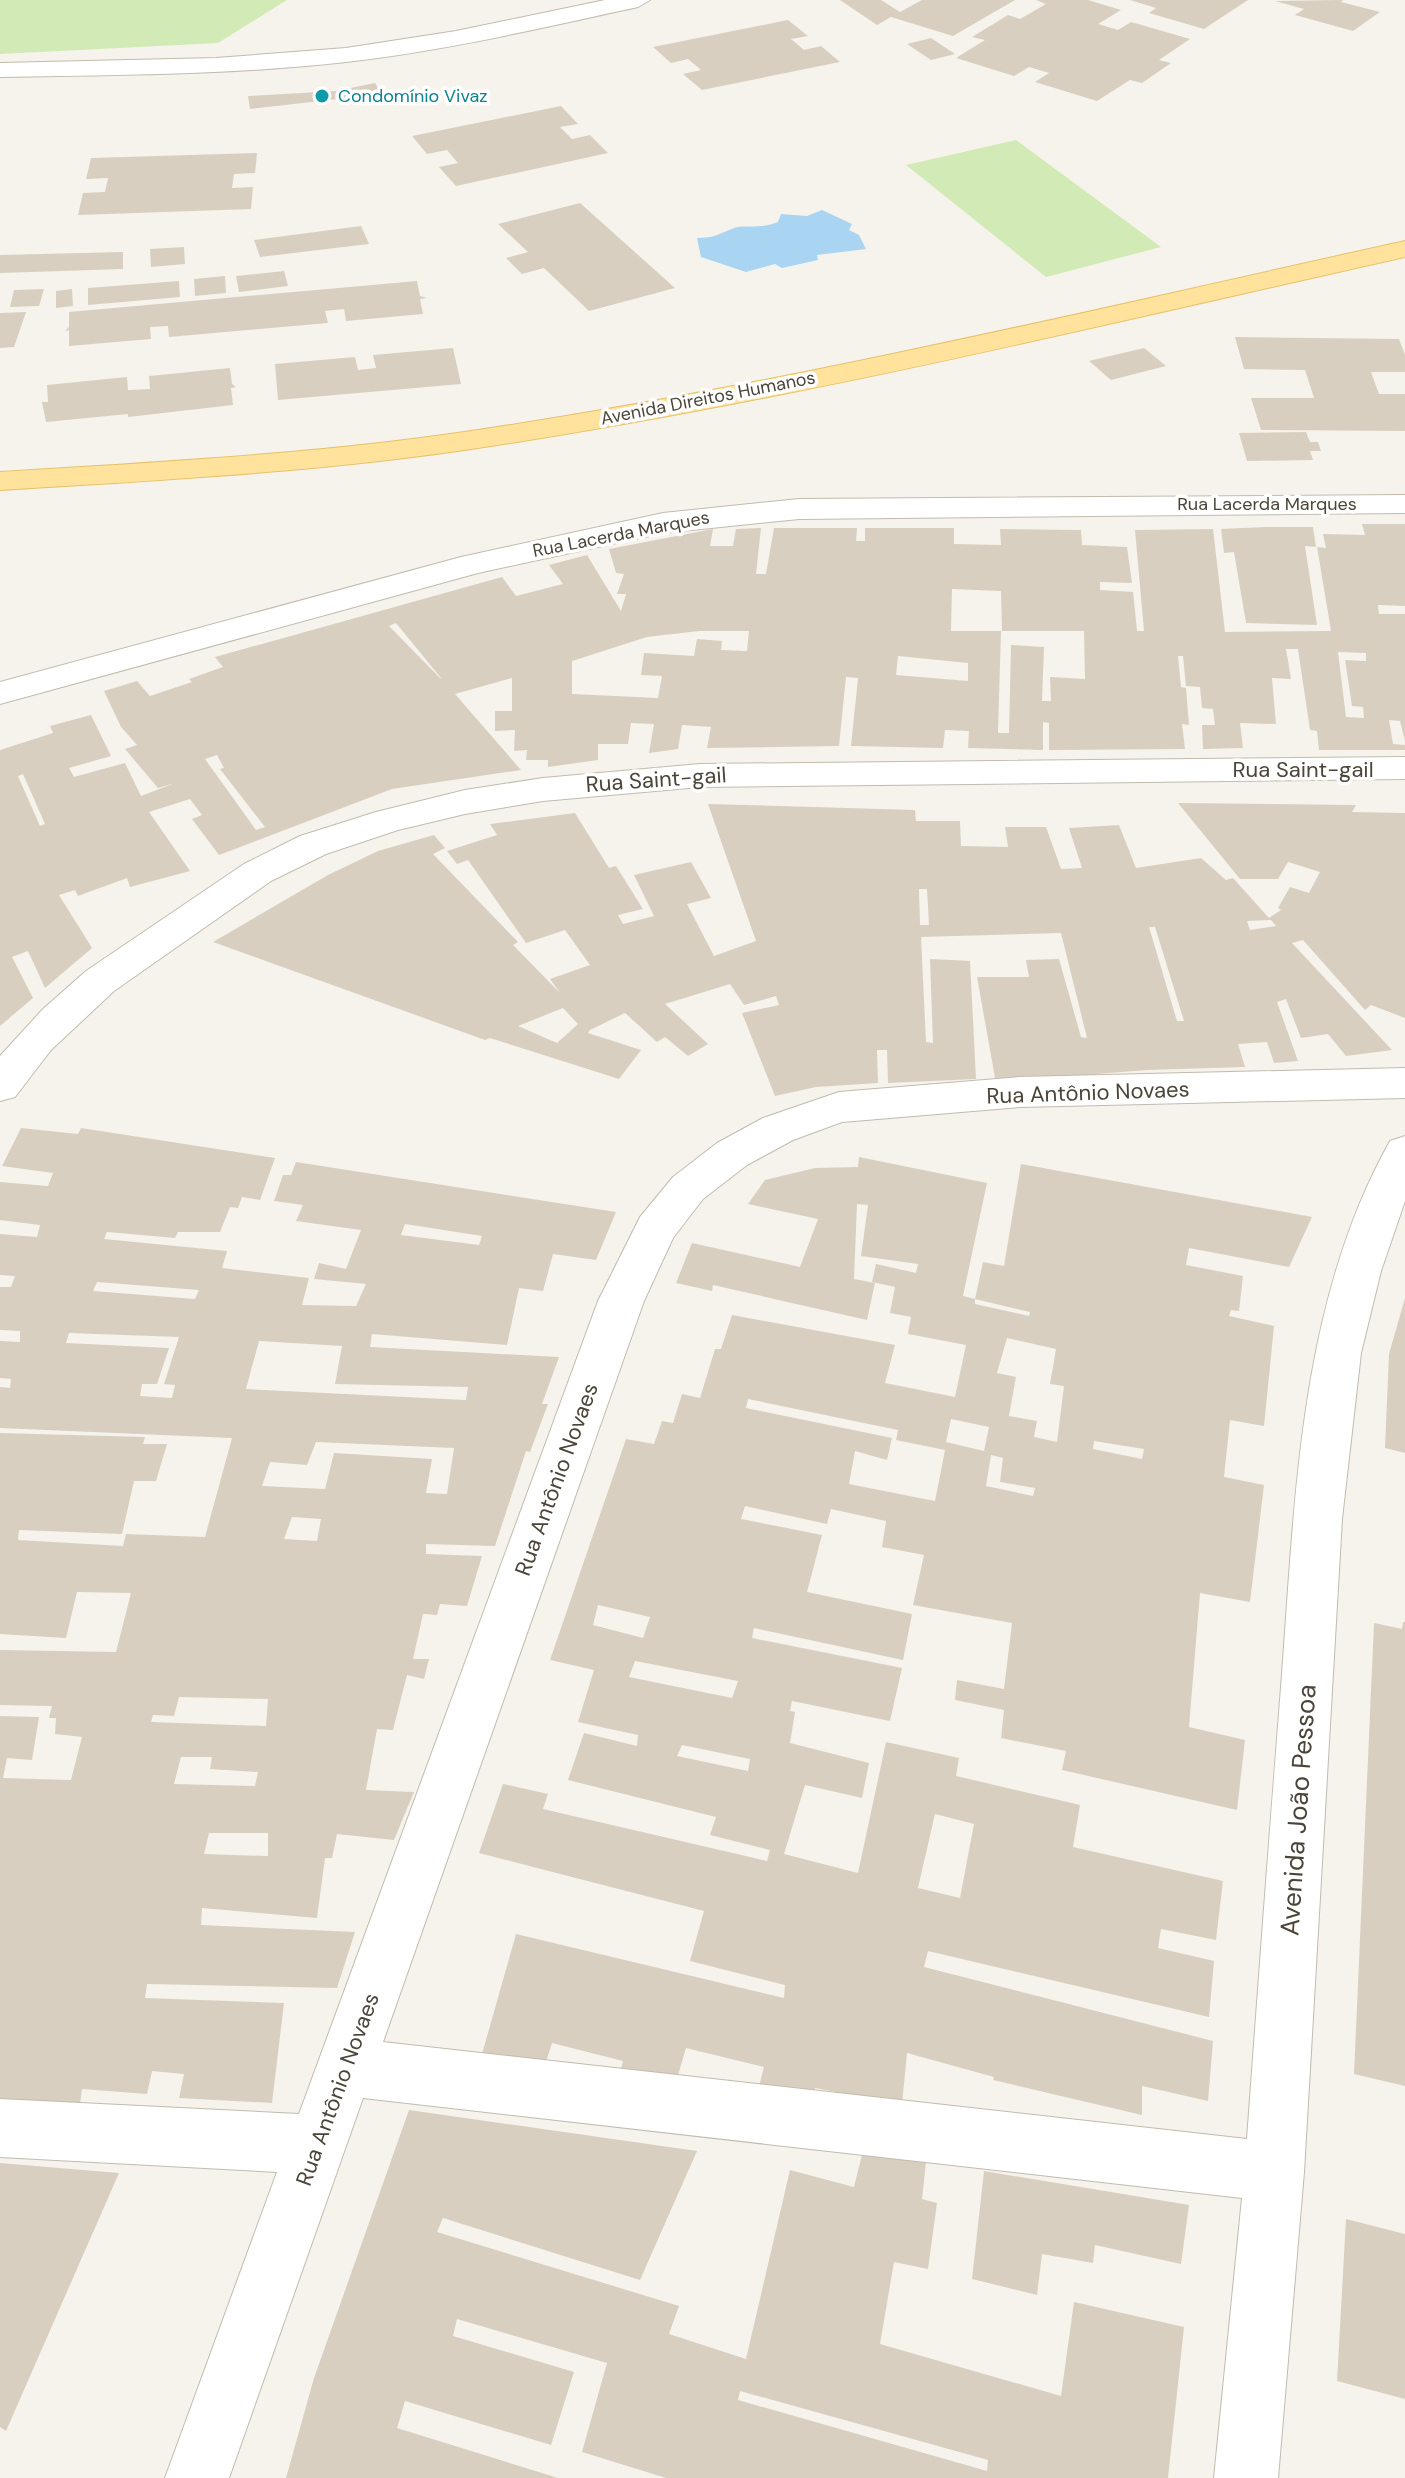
<svg xmlns="http://www.w3.org/2000/svg" width="1405" height="2478" font-family="'DM Sans',sans-serif">
  <rect width="100%" height="100%" fill="#f6f3ec"/>
  <!-- green -->
  <g fill="#d2eab5">
    <polygon points="0,0 287,0 218,43 0,54"/>
    <polygon points="1016,140 1161,247 1046,277 906,165"/>
  </g>
  <!-- water -->
  <path fill="#a9d4f2" d="M 822,210 L 852,224 L 849,230 L 859,235 L 866,249 L 817,255 L 818,260 L 782,268 L 775,264 L 746,272 L 701,257 L 697,238 C 714,238 719,234 734,228 C 746,224 759,230 778,222 L 781,214 L 807,216 Z"/>
  <!-- building -->
  <g fill="#d8cfc1" fill-rule="evenodd">
    <polygon points="840,0 881,0 900,12 922,0 1015,0 953,36 891,17 877,25"/>
    <polygon points="1036,0 1088,0 1121,10 1098,24 1118,30 1131,22 1190,39 1159,60 1171,63 1142,83 1130,80 1097,101 1035,82 1049,73 1029,67 1014,76 956,58 985,40 972,37 1008,15 1020,19 1046,4"/>
    <polygon points="1130,0 1248,0 1204,29 1149,13 1156,8"/>
    <polygon points="1343,0 1341,2 1380,12 1353,31 1295,15 1304,9 1275,1"/>
    <polygon points="788,20 808,36 791,39 804,50 821,46 840,62 702,90 683,74 701,70 688,59 671,63 653,47"/>
    <polygon points="931,38 955,54 931,60 907,44"/>
    <polygon points="375,83 382,94 250,109 248,96 336,91"/>
    <polygon points="561,106 578,124 560,127 572,139 590,135 608,153 456,186 439,167 458,163 447,150 427,154 412,136"/>
    <polygon points="257,153 255,173 234,174 232,188 253,187 251,209 78,215 83,193 105,192 108,178 86,179 91,158"/>
    <polygon points="580,203 675,288 589,311 544,268 522,274 506,258 528,252 498,224"/>
    <polygon points="361,226 369,244 260,257 254,240"/>
    <polygon points="184,247 185,264 151,267 150,249"/>
    <polygon points="123,252 123,269 0,273 0,255"/>
    <polygon points="284,271 288,286 239,292 236,276"/>
    <polygon points="225,276 226,293 195,296 194,279"/>
    <polygon points="179,281 180,297 88,305 88,288"/>
    <polygon points="417,281 420,296 427,298 420,299 423,314 346,321 344,309 325,311 328,323 169,337 168,326 150,327 151,339 69,346 69,330 65,331 69,327 69,312"/>
    <polygon points="44,289 39,306 10,307 14,290"/>
    <polygon points="72,289 73,306 56,308 56,291"/>
    <polygon points="26,312 14,347 0,348 0,313"/>
    <polygon points="1235,337 1399,339 1405,355 1405,372 1371,372 1379,394 1405,394 1405,431 1261,430 1251,398 1314,398 1305,370 1244,369"/>
    <polygon points="453,348 461,384 278,400 275,364 355,357 358,370 376,368 373,355"/>
    <polygon points="1144,348 1166,366 1111,380 1089,361"/>
    <polygon points="230,368 232,384 236,387 231,388 233,405 128,417 128,414 46,422 42,402 48,402 47,385 127,377 128,390 150,389 149,376"/>
    <polygon points="1306,432 1310,442 1318,442 1321,451 1310,451 1313,460 1247,461 1239,433"/>
    <path d="M 1362,524 L 1405,524 L 1405,606 L 1378,605 L 1379,614 L 1405,614 L 1405,741 L 1400,721 L 1389,720 L 1393,744 L 1405,745 L 1405,750 L 1319,750 L 1317,731 L 1310,730 L 1298,649 L 1286,649 L 1291,679 L 1272,678 L 1276,724 L 1240,723 L 1243,748 L 1203,749 L 1202,725 L 1215,725 L 1213,709 L 1202,708 L 1200,687 L 1186,686 L 1183,656 L 1178,656 L 1181,687 L 1186,688 L 1189,725 L 1182,724 L 1185,749 L 1049,750 L 1049,723 L 1043,722 L 1043,750 L 968,748 L 969,731 L 945,730 L 943,748 L 851,746 L 858,678 L 846,677 L 839,746 L 707,748 L 711,727 L 682,725 L 678,749 L 649,753 L 654,724 L 631,723 L 628,744 L 598,744 L 598,760 L 548,767 L 548,760 L 526,760 L 527,750 L 514,751 L 515,730 L 495,731 L 495,711 L 512,711 L 512,678 L 455,694 L 521,770 L 392,789 L 219,855 L 192,819 L 202,815 L 190,799 L 149,812 L 190,871 L 130,887 L 127,878 L 78,896 L 75,890 L 59,895 L 92,948 L 45,988 L 28,951 L 12,957 L 33,998 L 0,1026 L 0,750 L 53,733 L 50,726 L 91,715 L 111,756 L 69,768 L 74,777 L 125,763 L 141,796 L 175,783 L 158,788 L 125,749 L 137,745 L 121,727 L 104,691 L 137,681 L 150,696 L 192,682 L 189,679 L 223,667 L 215,657 L 502,577 L 516,596 L 563,584 L 549,565 L 587,555 L 621,611 L 626,594 L 617,594 L 624,574 L 616,573 L 609,549 L 713,529 L 710,546 L 733,546 L 736,529 L 761,528 L 756,574 L 766,574 L 774,528 L 857,528 L 856,541 L 865,541 L 865,528 L 954,528 L 954,544 L 1001,545 L 1000,529 L 1081,530 L 1082,545 L 1127,547 L 1132,583 L 1100,582 L 1100,590 L 1133,592 L 1137,631 L 1144,631 L 1135,530 L 1213,529 L 1225,632 L 1331,631 L 1317,547 L 1326,548 L 1323,534 L 1365,535 ZM 952,589 L 1001,591 L 1002,631 L 1084,631 L 1085,679 L 1050,677 L 1051,701 L 1042,701 L 1044,647 L 1011,645 L 1009,733 L 998,733 L 1001,631 L 951,631 ZM 396,623 L 441,678 L 440,678 L 389,626 ZM 699,631 L 749,631 L 747,651 L 721,650 L 722,641 L 697,639 L 694,656 L 644,653 L 641,675 L 662,676 L 658,698 L 572,694 L 572,661 L 647,637 ZM 1338,652 L 1366,653 L 1366,661 L 1345,660 L 1352,706 L 1363,707 L 1364,718 L 1346,717 ZM 898,656 L 968,663 L 968,681 L 896,675 ZM 217,755 L 224,768 L 220,769 L 265,827 L 256,830 L 205,759 ZM 23,774 L 45,824 L 40,826 L 18,776 Z"/>
    <polygon points="1265,527 1313,527 1316,547 1305,546 1317,625 1246,623 1234,552 1224,553 1221,529"/>
    <path d="M 1178,803 L 1356,805 L 1352,812 L 1405,813 L 1405,1018 L 1371,1005 L 1365,1010 L 1303,940 L 1292,943 L 1392,1050 L 1346,1056 L 1328,1034 L 1301,1038 L 1286,999 L 1277,1002 L 1298,1061 L 1274,1063 L 1267,1042 L 1238,1044 L 1245,1067 L 1147,1070 L 1096,1074 L 1097,1076 L 995,1078 L 977,977 L 1029,977 L 1026,960 L 1059,959 L 1081,1037 L 1087,1038 L 1061,933 L 921,937 L 926,1042 L 933,1043 L 930,959 L 970,961 L 976,1079 L 888,1083 L 887,1050 L 877,1050 L 878,1083 L 816,1087 L 775,1096 L 742,1013 L 779,1005 L 776,996 L 744,1005 L 730,984 L 665,1004 L 708,1044 L 688,1056 L 665,1037 L 657,1042 L 625,1013 L 590,1030 L 588,1033 L 641,1050 L 619,1079 L 490,1038 L 485,1040 L 213,942 L 328,875 L 378,851 L 434,835 L 445,848 L 433,854 L 518,942 L 513,945 L 560,993 L 550,979 L 590,965 L 565,930 L 526,943 L 468,860 L 457,864 L 447,851 L 497,835 L 490,824 L 575,813 L 609,868 L 616,866 L 643,909 L 618,915 L 623,924 L 654,916 L 634,875 L 691,862 L 711,898 L 687,904 L 714,956 L 756,941 L 708,804 L 915,810 L 916,821 L 960,821 L 961,846 L 1008,847 L 1005,827 L 1046,827 L 1061,869 L 1082,868 L 1069,828 L 1119,825 L 1136,868 L 1201,858 L 1226,880 L 1233,878 L 1269,918 L 1281,910 L 1278,908 L 1290,887 L 1309,893 L 1320,872 L 1288,862 L 1278,879 L 1240,879 ZM 919,889 L 927,889 L 929,925 L 920,925 ZM 1271,920 L 1276,926 L 1250,930 L 1247,921 ZM 1149,927 L 1155,927 L 1184,1021 L 1177,1021 ZM 563,1008 L 578,1024 L 557,1043 L 518,1026 Z"/>
    <path d="M 21,1128 L 78,1134 L 81,1128 L 275,1158 L 260,1200 L 242,1197 L 238,1208 L 230,1207 L 220,1232 L 178,1232 L 175,1238 L 107,1232 L 104,1239 L 227,1251 L 222,1268 L 309,1278 L 302,1305 L 356,1306 L 366,1284 L 314,1279 L 319,1263 L 346,1269 L 361,1230 L 296,1221 L 303,1205 L 274,1201 L 283,1175 L 291,1175 L 296,1162 L 616,1212 L 596,1260 L 553,1254 L 543,1291 L 519,1288 L 507,1345 L 372,1334 L 370,1347 L 559,1357 L 542,1404 L 548,1404 L 530,1452 L 526,1451 L 495,1546 L 426,1544 L 426,1554 L 482,1556 L 467,1606 L 440,1604 L 437,1615 L 423,1614 L 413,1659 L 429,1659 L 424,1679 L 407,1675 L 393,1730 L 377,1729 L 366,1790 L 414,1792 L 394,1840 L 337,1834 L 332,1858 L 325,1858 L 317,1918 L 202,1908 L 201,1925 L 355,1932 L 337,1988 L 147,1984 L 145,1998 L 284,2003 L 272,2103 L 179,2098 L 184,2074 L 152,2071 L 147,2094 L 82,2089 L 79,2112 L 0,2103 L 0,1716 L 39,1717 L 32,1760 L 7,1758 L 3,1778 L 71,1780 L 82,1737 L 55,1734 L 56,1718 L 49,1718 L 52,1706 L 0,1705 L 0,1650 L 116,1652 L 131,1593 L 77,1592 L 66,1638 L 0,1634 L 0,1433 L 145,1437 L 143,1444 L 167,1444 L 156,1481 L 134,1481 L 122,1534 L 19,1530 L 18,1540 L 123,1546 L 126,1534 L 205,1537 L 232,1438 L 0,1428 L 0,1387 L 10,1388 L 11,1379 L 0,1378 L 0,1341 L 20,1342 L 20,1331 L 0,1330 L 0,1287 L 11,1287 L 15,1276 L 0,1275 L 0,1234 L 37,1237 L 40,1225 L 0,1220 L 0,1182 L 48,1186 L 53,1173 L 2,1166 ZM 405,1224 L 482,1236 L 479,1245 L 401,1235 ZM 97,1282 L 199,1290 L 195,1299 L 93,1291 ZM 69,1333 L 179,1337 L 164,1384 L 175,1385 L 172,1398 L 140,1396 L 142,1384 L 157,1384 L 169,1348 L 66,1343 ZM 259,1341 L 342,1346 L 335,1384 L 468,1387 L 466,1400 L 246,1389 ZM 316,1442 L 454,1448 L 447,1494 L 426,1493 L 432,1459 L 334,1453 L 325,1489 L 262,1486 L 270,1462 L 307,1465 ZM 292,1517 L 321,1519 L 317,1541 L 284,1539 ZM 179,1697 L 268,1699 L 266,1726 L 151,1722 L 153,1715 L 174,1716 ZM 181,1757 L 212,1757 L 210,1769 L 258,1772 L 255,1786 L 174,1784 ZM 209,1833 L 268,1833 L 268,1856 L 204,1854 Z"/>
    <path d="M 859,1157 L 987,1183 L 963,1296 L 975,1299 L 975,1304 L 1029,1316 L 1030,1312 L 975,1299 L 983,1262 L 1004,1266 L 1021,1164 L 1312,1217 L 1289,1267 L 1189,1248 L 1186,1265 L 1243,1276 L 1239,1311 L 1231,1310 L 1229,1316 L 1274,1326 L 1264,1426 L 1230,1420 L 1224,1477 L 1264,1485 L 1250,1602 L 1200,1593 L 1189,1727 L 1245,1740 L 1237,1810 L 1062,1770 L 1066,1751 L 1001,1738 L 1004,1710 L 955,1700 L 957,1680 L 1004,1689 L 1012,1623 L 913,1605 L 924,1555 L 882,1547 L 886,1521 L 831,1509 L 827,1524 L 745,1506 L 741,1519 L 822,1535 L 807,1592 L 912,1614 L 903,1660 L 754,1628 L 752,1638 L 902,1668 L 890,1721 L 792,1701 L 790,1711 L 795,1712 L 790,1743 L 869,1763 L 862,1798 L 805,1785 L 784,1854 L 858,1873 L 886,1742 L 959,1758 L 956,1776 L 1080,1805 L 1073,1847 L 1223,1881 L 1216,1940 L 1161,1929 L 1158,1948 L 1214,1961 L 1209,2017 L 928,1951 L 924,1967 L 1213,2041 L 1208,2101 L 1142,2086 L 1142,2115 L 993,2080 L 994,2077 L 907,2053 L 902,2104 L 815,2088 L 813,2095 L 758,2090 L 764,2067 L 686,2048 L 676,2082 L 619,2077 L 623,2061 L 552,2043 L 545,2065 L 482,2054 L 516,1934 L 784,1998 L 785,1985 L 690,1961 L 704,1911 L 479,1853 L 503,1784 L 548,1794 L 543,1809 L 767,1861 L 770,1850 L 710,1835 L 716,1817 L 568,1780 L 584,1733 L 637,1746 L 638,1735 L 578,1722 L 594,1670 L 550,1660 L 626,1439 L 654,1444 L 662,1421 L 673,1423 L 682,1394 L 700,1398 L 715,1349 L 721,1349 L 732,1315 L 895,1345 L 885,1383 L 955,1397 L 966,1345 L 908,1334 L 911,1317 L 890,1313 L 895,1287 L 872,1282 L 876,1264 L 916,1273 L 918,1264 L 861,1256 L 868,1205 L 857,1204 L 854,1279 L 875,1283 L 867,1320 L 713,1285 L 712,1291 L 676,1283 L 692,1243 L 800,1267 L 818,1219 L 748,1204 L 765,1180 L 815,1168 L 858,1167 ZM 1007,1338 L 1056,1349 L 1050,1384 L 1064,1386 L 1057,1442 L 1034,1437 L 1037,1421 L 1009,1416 L 1016,1377 L 997,1373 ZM 748,1399 L 898,1430 L 896,1440 L 945,1450 L 935,1501 L 849,1484 L 855,1451 L 887,1460 L 892,1438 L 746,1408 ZM 951,1419 L 989,1427 L 984,1451 L 946,1442 ZM 1094,1441 L 1144,1449 L 1142,1459 L 1093,1449 ZM 991,1455 L 1003,1458 L 1000,1482 L 1035,1488 L 1033,1496 L 986,1486 ZM 598,1605 L 650,1617 L 643,1638 L 593,1625 ZM 635,1661 L 738,1681 L 732,1698 L 629,1677 ZM 682,1745 L 750,1759 L 748,1771 L 677,1756 ZM 935,1814 L 974,1824 L 960,1898 L 918,1888 Z"/>
    <polygon points="1405,1298 1405,1453 1385,1448 1389,1354"/>
    <polygon points="1403,1622 1405,1622 1405,2086 1354,2074 1374,1623 1402,1629"/>
    <path d="M 409,2110 L 697,2151 L 640,2280 L 443,2218 L 437,2232 L 679,2306 L 669,2334 L 746,2359 L 790,2170 L 854,2187 L 863,2151 L 926,2162 L 922,2199 L 937,2203 L 928,2269 L 894,2262 L 880,2344 L 1061,2396 L 1074,2302 L 1184,2327 L 1168,2478 L 666,2478 L 582,2452 L 607,2363 L 457,2319 L 453,2336 L 574,2372 L 551,2445 L 405,2401 L 397,2428 L 558,2478 L 286,2478 L 314,2378 ZM 740,2391 L 988,2460 L 987,2471 L 738,2400 Z"/>
    <polygon points="0,2163 119,2173 6,2431 0,2427"/>
    <polygon points="984,2171 1189,2205 1181,2264 1095,2245 1093,2263 1042,2254 1037,2295 972,2279"/>
    <polygon points="1346,2219 1405,2234 1405,2399 1337,2381"/>
  </g>
  <g fill="none" stroke-linecap="round" stroke-linejoin="round">
    <defs>
      <g id="minor">
        <path d="M 605,0 L 650,0 L 638,7 C 541,28 444,51 346,62 C 231,75 115,75 0,77 L 0,63 L 216,58 L 346,48 L 456,31 Z"/>
        <polygon points="1405,495 1405,513 799,519 663,533 478,573 0,704 0,682 461,557 663,513 799,499"/>
        <polygon points="1405,757 1405,779 700,787 543,801 465,814 398,830 326,854 271,881 114,991 51,1050 15,1097 0,1101 0,1056 43,1009 86,971 244,864 300,836 376,812 465,790 543,778 700,764"/>
        <path d="M 1405,1068 L 1405,1098 L 1020,1107 L 842,1122 L 793,1140 L 747,1165 L 703,1199 L 673,1238 L 644,1301 L 383,2042 L 1247,2139 C 1258,1988 1269,1838 1281,1687 C 1295,1505 1298,1305 1390,1141 L 1405,1136 L 1405,1201 L 1381,1271 L 1361,1353 L 1342,1519 L 1304,2172 L 1278,2478 L 1214,2478 L 1242,2198 L 363,2098 L 229,2478 L 165,2478 L 277,2172 L 0,2157 L 0,2099 L 299,2114 L 598,1301 L 640,1217 L 673,1177 L 717,1143 L 763,1118 L 839,1092 L 1020,1077 Z"/>
      </g>
      <path id="major" d="M 1405,241 L 1405,257 C 1097,326 790,401 478,448 C 320,472 160,480 0,490 L 0,472 C 160,462 320,454 478,430 C 790,383 1097,309 1405,241 Z"/>
    </defs>
    <!-- minor casing -->
    <use href="#minor" stroke="#c2bbae" stroke-width="2"/>
    <!-- major casing -->
    <use href="#major" stroke="#e6c16a" stroke-width="2"/>
    <!-- minor -->
    <use href="#minor" fill="#fff" fill-rule="evenodd"/>
    <!-- major -->
    <use href="#major" fill="#ffe39c" fill-rule="evenodd"/>
  </g>
  <!-- markers -->
  <circle fill="#0f9aa8" stroke="#fff" stroke-width="3" cx="322" cy="96" r="8"/>
  <g text-anchor="middle" stroke-width="7" stroke-linejoin="round" paint-order="stroke">
    <!-- far-culture labels -->
    <g font-size="18" fill="#0d838f" stroke="#fff" text-anchor="start">
      <text x="338" y="102">Condomínio Vivaz</text>
    </g>
    <!-- far-street labels -->
    <g font-size="18" fill="#4b4439" stroke="#fff">
      <text transform="translate(708 398) rotate(-11)" y="6">Avenida Direitos Humanos</text>
      <text x="1267" y="510">Rua Lacerda Marques</text>
      <text transform="translate(621 534) rotate(-11)" y="6">Rua Lacerda Marques</text>
    </g>
    <!-- street labels -->
    <g font-size="22" fill="#4b4439" stroke="#fff">
      <text x="1303" y="777">Rua Saint-gail</text>
      <text transform="translate(656 779) rotate(-4)" y="8">Rua Saint-gail</text>
      <text transform="translate(1088 1092) rotate(-2)" y="8">Rua Antônio Novaes</text>
      <text transform="translate(556 1479) rotate(-70)" y="8">Rua Antônio Novaes</text>
      <text transform="translate(337 2089) rotate(-70)" y="8">Rua Antônio Novaes</text>
    </g>
    <!-- near-street labels -->
    <g font-size="26" fill="#4b4439" stroke="#fff">
      <text transform="translate(1298 1810) rotate(-86)" y="9">Avenida João Pessoa</text>
    </g>
  </g>
</svg>
